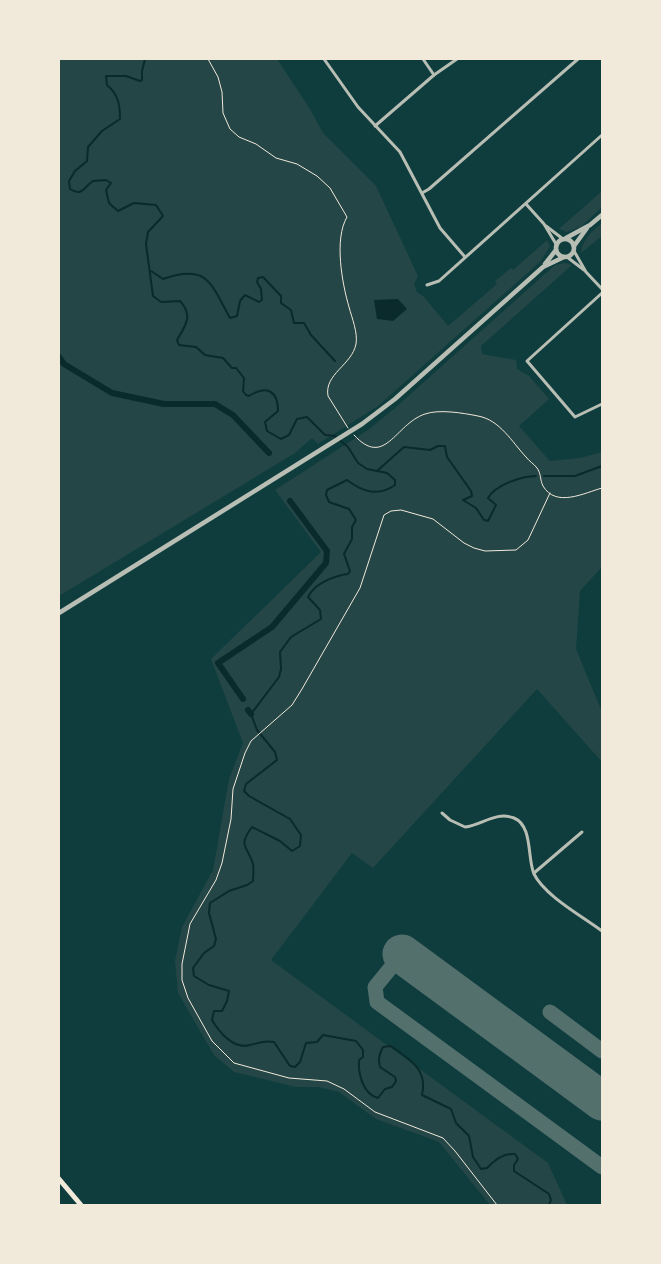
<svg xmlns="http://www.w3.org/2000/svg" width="661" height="1264" font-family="'Work Sans',sans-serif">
  <rect width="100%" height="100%" fill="#0f3d3e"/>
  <!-- green -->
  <g fill="#244646">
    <polygon points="59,59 277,59 310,109 323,133 376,186 418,276 414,284 417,292 423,296 448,326 497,284 495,281 511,268 513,270 547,240 550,246 541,261 378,406 318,444 312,438 295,453 59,596"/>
    <polygon points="602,191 602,207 582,226 567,232 559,229"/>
    <path d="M 602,223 L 602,236 L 581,253 C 582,240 592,231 602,223 Z"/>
    <polygon points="565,263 572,265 481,346 482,354 516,360 517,369 529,376 549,399 519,426 550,461 580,458 602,452 602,567 580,591 576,649 602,712 602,762 537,689 373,868 352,853 271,960 548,1163 567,1205 490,1205 439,1142 376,1119 339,1092 319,1087 296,1087 234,1072 214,1055 178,993 175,961 182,927 213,870 229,779 243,743 211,659 321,552 275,490 368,430 395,408 555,265"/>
  </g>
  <!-- water -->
  <polygon fill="#0a2a2b" points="398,299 407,309 393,321 377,319 374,300"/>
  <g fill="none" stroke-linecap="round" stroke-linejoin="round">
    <!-- stream -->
    <g stroke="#0a2a2b" stroke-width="2">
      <path d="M 145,59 L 142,71 L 142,80 L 140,81 L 126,76 L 106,76 L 107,85 C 118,94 120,104 120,119 L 102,131 L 88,147 L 87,161 L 75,171 L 69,181 L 70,189 C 82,197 84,187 93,181 L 106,180 L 111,183 L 106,190 L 109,203 L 118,211 L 134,203 L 156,205 L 163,216 L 148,232 L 146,244 L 153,296 L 161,302 L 180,301 C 194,316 185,326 177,340 L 179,345 L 196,347 L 205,355 L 223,358 L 232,368 L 236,368 L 244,378 L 243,391 L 246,395 L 249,396 C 266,385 278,390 278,411 L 265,422 L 267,431 L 281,439 L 289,435 L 297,419 L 307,417 L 325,435 L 335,436 L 348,447 L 358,463 L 367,469 L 387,473 L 395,480 L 395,485 C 378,497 363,492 347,480 L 327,490 L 326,495 L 329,502 L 349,509 L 356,520 L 352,527 L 352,539 L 344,554 L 350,571 L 348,574 C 333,576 314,584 308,597 L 320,610 L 321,619 L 291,637 L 280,652 L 281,669 L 279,677 L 251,714 L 257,730 L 275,752 L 277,760 L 246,784 L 244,791 L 249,796 L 290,819 L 301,835 L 300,846 L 292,851 L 280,841 L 252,827 C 237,847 248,846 253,864 C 254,869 253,876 253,881 L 247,885 L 229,891 L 210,903 L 209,913 L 216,939 L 214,946 L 204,953 L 193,968 L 194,976 L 209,985 L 229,991 L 227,1001 L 222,1011 L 214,1011 L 212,1020 C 219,1032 234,1050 250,1045 C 260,1043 263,1040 274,1042 L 290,1066 L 295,1067 L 300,1062 L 306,1043 L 317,1042 L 323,1035 L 356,1041 L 363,1050 L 363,1057 L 359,1060 C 358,1074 363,1094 378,1098 L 385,1089 L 392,1087 L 396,1081 L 395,1077 L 380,1067 C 378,1059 379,1055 383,1047 L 391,1046 C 410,1060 428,1069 422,1095 L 451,1109 L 456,1123 L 469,1136 L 473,1157 L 481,1169 L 487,1168 C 495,1160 503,1153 515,1154 L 518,1159 L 514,1165 L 514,1171 L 549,1194 L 551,1200 L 549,1205"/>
      <path d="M 151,271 L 163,279 C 208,263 211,284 230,318 L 237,316 L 240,301 L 245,295 L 259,302 L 262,300 L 261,289 L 257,282 L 258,278 L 263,277 L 281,296 L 281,303 L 291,310 L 294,323 L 304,323 L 311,335 L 335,361"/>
      <path d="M 377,471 L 404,447 L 430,450 L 438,446 L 445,446 L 447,457 L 471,491 L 472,496 L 463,500 L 476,508 L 484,520 L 488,521 L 496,505 L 488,498 C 495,485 522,476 536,476"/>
      <polyline points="544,476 575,476 602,466"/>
    </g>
    <!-- canal -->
    <g stroke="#0a2a2b" stroke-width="6">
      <polyline points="59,357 64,364 112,393 164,404 215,404 233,415 269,453"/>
      <polyline points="243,699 218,663 272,627 326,563 327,551 290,501"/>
      <polyline points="248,710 251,714"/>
    </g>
    <!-- taxiway -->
    <g stroke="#53706d" stroke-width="15">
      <polyline points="402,954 375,987 377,1002 602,1167"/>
      <polyline points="550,1012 602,1051"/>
    </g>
    <!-- runway -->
    <polyline stroke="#53706d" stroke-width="39" points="402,954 602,1101"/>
    <!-- path -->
    <g stroke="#f1e9da" stroke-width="1">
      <path d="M 208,59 L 218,77 L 222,92 L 223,113 L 230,129 L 239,137 L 256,144 L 276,158 L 297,164 L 317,176 L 330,188 L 347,217 C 334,239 342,283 349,307 C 352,318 358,333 356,344 C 352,365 324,374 328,396 L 348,428"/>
      <path d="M 354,435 C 385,469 395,424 425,414 C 439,409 463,413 478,416 C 500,420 512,442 526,457 C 529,461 534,464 537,468 C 541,473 540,480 543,486 C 556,508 584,493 602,488"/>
      <polyline points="497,1205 455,1151 443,1138 375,1112 344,1089 327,1081 289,1078 234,1063 212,1041 188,998 182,980 182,964 190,924 216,880 222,863 231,819 233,789 245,753 251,741 292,705 302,689 360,588 384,515 391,511 401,510 433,519 464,543 474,548 485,551 516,550 528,540 550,493"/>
    </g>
    <!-- minor -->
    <g stroke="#b8beb3" stroke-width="3">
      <polyline points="324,59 358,107 400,152 440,228 465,257"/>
      <polyline points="423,59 434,75"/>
      <polyline points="375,126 434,75 457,59"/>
      <polyline points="422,193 429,189 578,59"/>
      <polyline points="526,204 544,224 556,244"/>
      <polyline points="546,226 563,239"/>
      <polyline points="574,251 586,272 602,289"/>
      <polyline points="567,257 584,270"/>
      <polyline points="427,285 439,281 602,135"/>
      <polyline points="602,293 527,361 575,417 602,404"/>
      <path d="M 442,813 L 450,820 L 465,827 C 482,825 496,811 514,818 C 533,826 527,858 534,874 C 545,896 582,916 602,931"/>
      <polyline points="534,873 582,832"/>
    </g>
    <!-- tertiary -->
    <g stroke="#b8beb3" stroke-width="4.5">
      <polyline points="566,238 590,225 602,215"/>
      <circle cx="565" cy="248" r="9"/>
      <polyline points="574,246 587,228"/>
      <polyline points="545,264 556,250"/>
      <polyline points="59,613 362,424 395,399 543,267 564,257"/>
    </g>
    <!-- secondary -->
    <polyline stroke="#f1e9da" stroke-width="5" points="59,1179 81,1205"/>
  </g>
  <!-- border -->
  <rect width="661" height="1264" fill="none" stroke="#f1e9da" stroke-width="120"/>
</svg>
